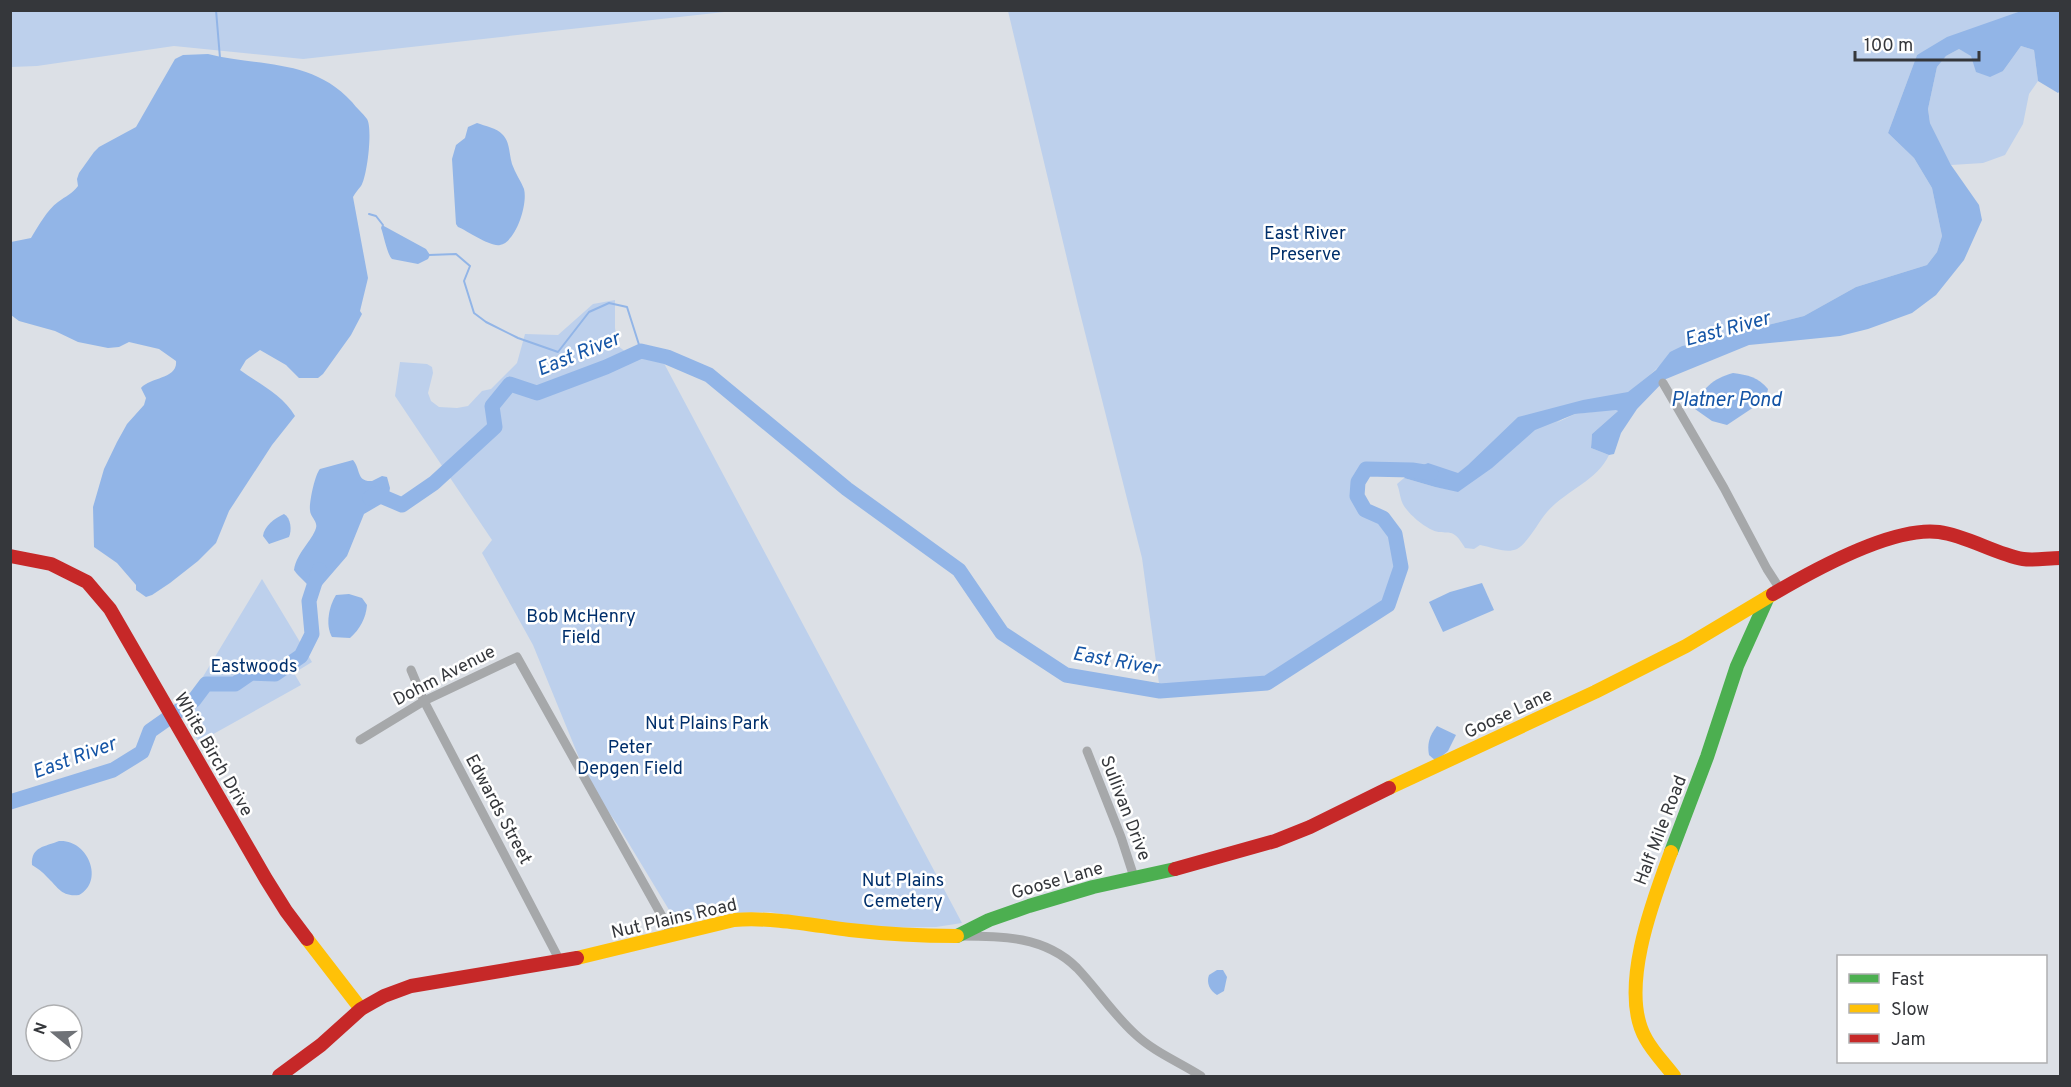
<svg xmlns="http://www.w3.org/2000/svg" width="2071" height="1087" font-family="Overpass,sans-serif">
  <rect width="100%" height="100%" fill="#dce0e6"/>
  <!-- green -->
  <g fill="#bdd0ec">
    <polygon points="10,11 11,10 733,11 303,59 174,46 37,66 11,67"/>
    <path d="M 1008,11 L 2021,11 L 1917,55 L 1888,133 L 1914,158 L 1932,188 L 1942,236 L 1937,252 L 1927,265 L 1856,287 L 1804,316 L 1682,346 C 1666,354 1666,361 1653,372 C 1642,382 1630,388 1623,403 L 1579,409 L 1556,423 L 1575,414 L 1616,409 L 1618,411 L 1592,434 L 1591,448 L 1609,455 C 1597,481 1565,491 1547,512 C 1539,521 1528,543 1517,549 C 1506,554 1492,547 1480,545 L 1474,549 L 1465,548 C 1451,523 1447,538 1430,529 C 1421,524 1410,515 1404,506 C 1400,500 1400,491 1397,484 L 1404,478 L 1435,487 L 1458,491 L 1533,431 L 1459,479 L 1429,479 L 1412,470 L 1366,469 L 1358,482 L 1357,496 L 1365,510 L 1383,518 L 1395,534 L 1401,567 L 1388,605 L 1267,683 L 1160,691 L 1142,558 L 1078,305 Z"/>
    <polygon points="2021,46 2034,50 2038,81 2029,94 2023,124 2005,155 1983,163 1951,165 1930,123 1928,109 1937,67 1946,56 1959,49 2003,71"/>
    <polygon points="615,300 615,328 618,346 626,352 658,352 962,923 936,927 861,928 770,912 723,913 677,923 617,824 591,787 533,645 482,553 492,540 395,396 400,362 427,364 432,367 433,373 428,393 431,401 439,407 457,408 468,406 482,391 491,389 517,363 525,334 558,335 593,304"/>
    <polygon points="262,579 312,662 294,673 301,685 199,742 181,713"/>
  </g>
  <!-- water -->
  <g fill="#92b5e7">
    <polygon points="2021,11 2060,11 2060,91 2058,93 2038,81 2034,50 2021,46 2003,71 1990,77 1976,72 1971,56 1959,49 1946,56 1937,67 1928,109 1930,123 1951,165 1979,205 1982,220 1964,260 1936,295 1912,313 1868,329 1840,336 1749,345 1666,379 1637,409 1621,433 1614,454 1609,455 1591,448 1592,434 1618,411 1616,410 1575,414 1535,430 1492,468 1458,492 1435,487 1404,478 1412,470 1428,463 1458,473 1468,465 1518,417 1583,400 1628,392 1656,370 1670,352 1682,346 1804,316 1856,287 1927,265 1937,252 1942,236 1932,188 1914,158 1888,133 1917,55 1947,37"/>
    <path d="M 208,54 C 261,67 312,58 352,102 C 356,108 363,113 367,119 C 373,129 367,177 361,186 C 358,190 355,193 353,197 L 368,278 L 360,311 L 362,314 L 351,335 L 323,374 L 318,378 L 299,378 L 286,365 L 260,350 L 246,360 L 240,370 C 259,384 283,395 295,416 L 272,445 L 229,511 L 216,543 L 198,561 L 170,583 L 152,595 L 146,597 L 136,590 L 136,585 L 117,563 L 94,547 L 93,507 L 104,469 L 117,442 L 127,424 L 144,405 L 146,398 L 141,388 C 151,377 178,379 176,361 L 159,349 L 129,342 L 119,347 L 108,348 L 78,342 L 55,331 L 19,321 L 11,315 L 11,242 L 31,238 C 39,225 47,210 58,202 C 66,196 72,194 78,186 L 77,179 L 79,173 L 94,152 L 99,147 L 136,127 L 175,59 L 183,55 Z"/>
    <path d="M 477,123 C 485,126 497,128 502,134 C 510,141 509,154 512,164 C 515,173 521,181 524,189 C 528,204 516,242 500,245 C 490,247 468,231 458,227 L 456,224 L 452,159 L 456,145 L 465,138 L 468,127 Z"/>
    <path d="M 382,225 L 426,249 L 430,255 L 428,259 L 418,264 L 392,259 C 387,254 384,236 381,228 Z"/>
    <path d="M 1733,373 C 1748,375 1758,377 1768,389 L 1766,399 L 1727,425 L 1712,421 L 1695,409 C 1700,389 1714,378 1733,373 Z"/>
    <path d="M 353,460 C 361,469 356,482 372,481 L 382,476 L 387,477 L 390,488 L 388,500 L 364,514 L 347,556 L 322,585 L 317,589 L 312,589 L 297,574 L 294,570 C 297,552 312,541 316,528 C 318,521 310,517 310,510 C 309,503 315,474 320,469 Z"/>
    <path d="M 284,514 C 291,518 292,530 289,537 L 269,544 L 263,536 C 264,526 275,518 284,514 Z"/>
    <polygon points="1482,583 1494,610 1443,632 1429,602 1450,592"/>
    <path d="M 349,594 L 362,598 L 367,605 C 366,618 360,629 350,638 L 332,637 C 325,625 329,606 336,595 Z"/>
    <path d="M 1437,726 L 1456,735 L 1448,751 L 1436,761 L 1429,755 C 1427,744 1429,736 1437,726 Z"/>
    <path d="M 59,841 C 88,839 105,881 79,895 C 61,897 58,887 47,877 C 43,872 37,868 32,865 C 31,846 45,847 59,841 Z"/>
    <path d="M 1217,970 L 1223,970 L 1227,977 L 1224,991 L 1217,995 C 1210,991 1206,983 1209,975 Z"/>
  </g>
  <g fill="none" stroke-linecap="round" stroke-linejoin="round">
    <!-- stream -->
    <g stroke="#92b5e7" stroke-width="2">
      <polyline points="216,10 220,58"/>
      <polyline points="369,214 376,216 383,225"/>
      <polyline points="429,255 456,254 470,266 464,281 474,313 486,322 518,338 558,352 589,312 609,303 627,307 641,351"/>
    </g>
    <!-- river -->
    <g stroke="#92b5e7" stroke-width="15">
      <polyline points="370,498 376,494 402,505 434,483 495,427 492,406 510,384 537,393 606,367 641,351 667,357 709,375 847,489 959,570 1002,633 1066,675 1160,691 1267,683 1388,605 1401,567 1395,534 1383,518 1365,510 1357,496 1358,482 1366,469 1412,470 1431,473"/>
      <polyline points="10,802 113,770 142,752 150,731 194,700 206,684 235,684 251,673 275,674 301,656 312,634 309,601 319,570"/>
    </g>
    <!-- street -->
    <g stroke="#a6a8aa" stroke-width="9">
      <polyline points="1663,383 1724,488 1767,569 1780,589"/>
      <polyline points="411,670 424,701 560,961"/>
      <polyline points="360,740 424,701 517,657 673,936"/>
      <polyline points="1087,751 1121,837 1134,877"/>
      <path d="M 960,936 C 1002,936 1045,936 1077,968 C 1097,989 1113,1014 1135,1034 C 1154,1052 1179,1062 1201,1076"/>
    </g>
    <!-- fast -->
    <g stroke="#4caf50" stroke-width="14">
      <polyline points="1671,852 1707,757 1737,666 1768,597"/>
      <polyline points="957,936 989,920 1029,906 1093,887 1175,869"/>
    </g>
    <!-- slow -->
    <g stroke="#ffc107" stroke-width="14">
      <polyline points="1389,788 1595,692 1686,646 1773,594"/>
      <path d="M 1671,852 C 1653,900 1618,991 1646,1039 C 1653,1052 1665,1064 1674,1076"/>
      <polyline points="307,939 361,1009"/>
      <path d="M 577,958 L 734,920 C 773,917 811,925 850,930 C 885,934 921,936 957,936"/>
    </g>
    <!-- jam -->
    <g stroke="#c62828" stroke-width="14">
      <polyline points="10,556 51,564 87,582 110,609 266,879 286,911 307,939"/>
      <path d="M 1773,594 C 1812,571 1893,526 1939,532 C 1968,536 1995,554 2023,559 C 2034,561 2048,558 2060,558"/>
      <polyline points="1175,869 1275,841 1310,827 1389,788"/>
      <polyline points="279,1076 321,1045 361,1009 384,996 411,986 577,958"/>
    </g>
  </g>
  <g text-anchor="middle" stroke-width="5" stroke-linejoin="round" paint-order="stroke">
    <!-- park labels -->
    <g font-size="18" fill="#002f6b" stroke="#fff">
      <text x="1305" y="239">East River<tspan x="1305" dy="21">Preserve</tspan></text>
      <text x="581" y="622">Bob McHenry<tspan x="581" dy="21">Field</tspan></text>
      <text x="254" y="672">Eastwoods</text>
      <text x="707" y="729">Nut Plains Park</text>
      <text x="630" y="753">Peter<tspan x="630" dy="21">Depgen Field</tspan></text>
      <text x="903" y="886">Nut Plains<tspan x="903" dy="21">Cemetery</tspan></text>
    </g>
    <!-- street labels -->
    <g font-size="18" fill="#35373b" stroke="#fff">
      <text transform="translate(444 675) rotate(-27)" y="6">Dohm Avenue</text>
      <text transform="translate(1508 713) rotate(-25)" y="6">Goose Lane</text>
      <text transform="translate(214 754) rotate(60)" y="6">White Birch Drive</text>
      <text transform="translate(1126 808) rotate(69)" y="6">Sullivan Drive</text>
      <text transform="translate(499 809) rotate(62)" y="6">Edwards Street</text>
      <text transform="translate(1660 830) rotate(-69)" y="6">Half Mile Road</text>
      <text transform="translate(1057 880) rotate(-16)" y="6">Goose Lane</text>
      <text transform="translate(674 918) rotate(-13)" y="6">Nut Plains Road</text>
    </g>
    <!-- water labels -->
    <g font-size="20" font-style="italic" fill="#1555a6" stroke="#fff">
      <text transform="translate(1727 328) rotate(-15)" y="7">East River</text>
      <text transform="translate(578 353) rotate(-22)" y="7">East River</text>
      <text x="1726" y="406">Platner Pond</text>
      <text transform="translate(1116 660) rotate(10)" y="7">East River</text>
      <text transform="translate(74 757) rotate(-20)" y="7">East River</text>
    </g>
  </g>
  <!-- border -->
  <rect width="2071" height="1087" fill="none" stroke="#35373b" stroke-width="24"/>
  <!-- legend -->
  <rect x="1837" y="955" width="210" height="108" fill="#ffffff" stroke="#aeafb1" stroke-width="1.5"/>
  <rect x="1849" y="974" width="30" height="9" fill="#4caf50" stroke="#aeafb1" stroke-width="1.5"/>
  <text x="1891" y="985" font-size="18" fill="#35373b">Fast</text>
  <rect x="1849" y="1004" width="30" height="9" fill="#ffc107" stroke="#aeafb1" stroke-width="1.5"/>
  <text x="1891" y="1015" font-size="18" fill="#35373b">Slow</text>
  <rect x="1849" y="1034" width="30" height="9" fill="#c62828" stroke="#aeafb1" stroke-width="1.5"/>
  <text x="1891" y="1045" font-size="18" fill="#35373b">Jam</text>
  <!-- north arrow -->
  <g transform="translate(54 1033) rotate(289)"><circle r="28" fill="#ffffff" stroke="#aeafb1" stroke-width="1.5"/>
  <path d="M0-4.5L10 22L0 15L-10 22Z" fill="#6f7277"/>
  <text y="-9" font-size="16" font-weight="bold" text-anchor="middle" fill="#35373b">N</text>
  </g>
  <!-- scale -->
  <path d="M1855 51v9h124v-9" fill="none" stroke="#35373b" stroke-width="3"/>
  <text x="1864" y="51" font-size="18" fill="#35373b" stroke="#ffffff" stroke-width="4.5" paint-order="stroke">100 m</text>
</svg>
